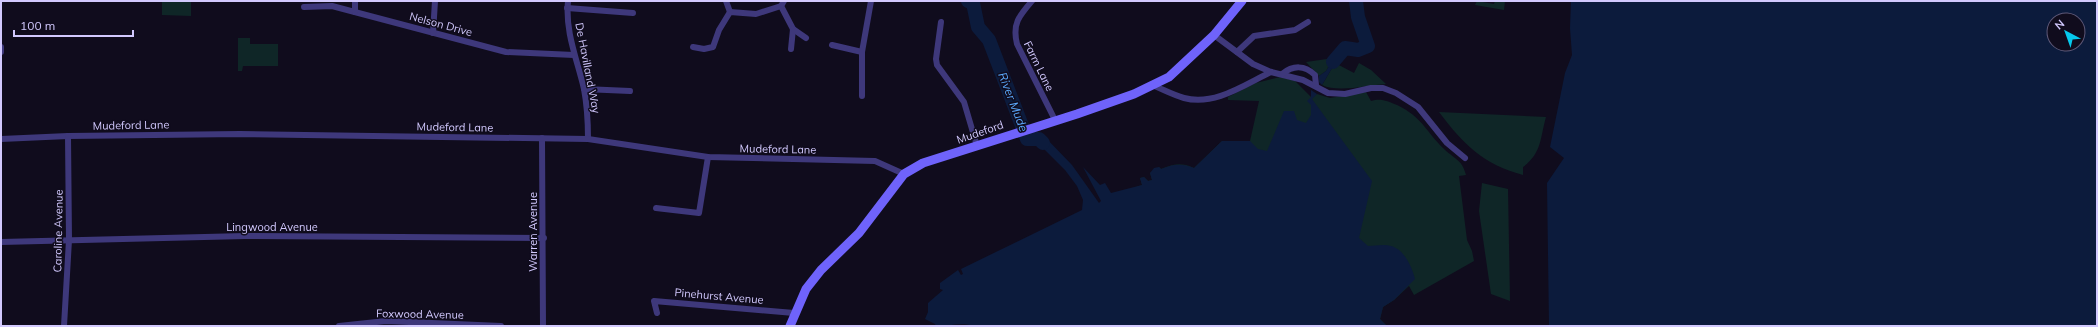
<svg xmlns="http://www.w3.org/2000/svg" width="2098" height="327" font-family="Mulish,sans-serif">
  <rect width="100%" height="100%" fill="#100c1d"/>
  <!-- green -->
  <g fill="#0f2627">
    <polygon points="162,1 191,1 191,16 162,15"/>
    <polygon points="1477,1 1494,4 1495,1 1505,1 1504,10 1475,5"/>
    <polygon points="238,38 250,38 250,44 278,44 278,66 243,66 242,71 238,71"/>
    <polygon points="1327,59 1332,61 1326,71 1319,76 1306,62"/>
    <path d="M 1335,63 L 1354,73 L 1359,63 L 1371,70 L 1386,84 C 1368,85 1338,93 1322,85 Z"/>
    <path d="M 1280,77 L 1295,81 L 1311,97 L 1317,94 L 1330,98 L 1366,92 L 1371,101 C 1381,98 1387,101 1397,105 C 1422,117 1425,130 1443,148 C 1454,159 1462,159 1466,175 L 1459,176 L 1467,240 L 1472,251 L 1474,261 L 1414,295 L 1409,286 L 1394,300 L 1383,307 L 1380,319 L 1387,326 L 1136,187 L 1142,185 L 1140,178 L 1144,177 L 1148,181 L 1152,180 L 1150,173 L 1159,167 L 1161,169 C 1174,164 1181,162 1194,168 L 1222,141 L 1250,141 L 1259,101 L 1228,100 L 1228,97 L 1256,83 Z"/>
    <path d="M 1439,112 L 1546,117 C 1540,138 1542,153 1523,167 L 1523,175 C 1483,164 1464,145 1439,112 Z"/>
    <polygon points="1482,183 1508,189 1510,301 1491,294 1479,211"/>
  </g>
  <!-- water -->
  <g fill="#0c1b3c" fill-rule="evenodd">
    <path d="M 1571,1 L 2097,1 L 2097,326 L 1549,326 L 1547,183 L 1564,158 L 1550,147 L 1565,73 L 1572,55 L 1570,28 ZM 2054,20 L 2078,20 L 2078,44 L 2054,44 Z"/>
    <polygon points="1332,61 1335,63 1322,85 1319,82 1319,76 1326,71"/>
    <path d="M 1311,90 L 1317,94 L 1312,99 L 1372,181 L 1359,238 L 1368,246 C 1375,246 1384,244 1391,246 C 1404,249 1412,267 1415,279 L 1394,300 L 1383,307 L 1380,319 L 1387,326 L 975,326 C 961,322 950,326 936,326 L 935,324 L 925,319 L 928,312 L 928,303 L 943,290 L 940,289 L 940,283 L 958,270 L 961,275 L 963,274 L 961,269 L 1082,210 L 1083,200 L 1077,186 L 1065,170 L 1039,144 L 1021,140 L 1043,135 L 1072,165 L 1099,203 L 1101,201 L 1083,167 L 1100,185 L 1105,183 L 1111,193 L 1142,185 L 1140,178 L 1144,177 L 1148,181 L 1152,180 L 1150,173 L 1154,168 L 1159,167 L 1161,169 C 1174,164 1181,163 1194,168 L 1222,141 L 1250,141 L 1258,149 L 1267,151 L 1284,111 L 1294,111 L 1297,120 L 1306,123 L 1311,115 L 1311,105 L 1307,101 L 1311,97 Z"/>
  </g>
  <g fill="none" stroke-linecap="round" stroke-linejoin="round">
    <!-- river -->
    <g stroke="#0c1b3c" stroke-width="14">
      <polyline points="968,1 973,3 978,27 989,40 1027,139 1039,139 1043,143"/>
      <polyline points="1333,62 1345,48 1358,50 1368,46 1358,17 1356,1"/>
    </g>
    <!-- street -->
    <g stroke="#3e387b" stroke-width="6">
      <path d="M 568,1 C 565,32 577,59 584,89 C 587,105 588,122 588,139"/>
      <polyline points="726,1 730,12"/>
      <path d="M 1032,1 C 1019,16 1012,24 1017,44 L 1055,120"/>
      <polyline points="781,6 793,29 791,49"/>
      <polyline points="304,7 332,6 506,52 574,55"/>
      <polyline points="567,8 633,13"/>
      <polyline points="355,12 355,1"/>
      <polyline points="941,22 936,59 937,65 964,102 977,146"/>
      <polyline points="793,29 806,38"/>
      <polyline points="433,33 435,1"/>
      <polyline points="1214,35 1253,64 1271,72 1303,80 1328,93 1345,94 1371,88 1383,88 1396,93 1418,107 1447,143 1465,158"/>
      <polyline points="832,45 862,52"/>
      <polyline points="1,47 1,52"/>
      <polyline points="693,47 704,49 713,47 719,30 730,12 756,14 781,6 784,1"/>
      <polyline points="1237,52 1254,36 1295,30 1308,22"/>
      <path d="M 1282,74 C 1293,65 1305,65 1315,75 L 1316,85"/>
      <path d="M 1152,85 C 1162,89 1173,95 1184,98 C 1215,106 1244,85 1271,72"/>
      <polyline points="584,89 630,91"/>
      <polyline points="862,96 862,52 871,1"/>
      <polyline points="542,138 543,326"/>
      <polyline points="1,139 68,136 240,134 588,139 708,157 875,161 904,174"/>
      <polyline points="656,208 699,213 708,157"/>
      <polyline points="1,242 245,236 544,238"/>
      <polyline points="657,313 654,301 794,313"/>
      <polyline points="64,326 69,240 68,136"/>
      <polyline points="339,326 386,321 501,326"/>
    </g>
    <!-- secondary -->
    <polyline stroke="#6f63fb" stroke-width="9" points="790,326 806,289 821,270 859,233 904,174 923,163 1077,114 1134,94 1169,77 1214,35 1242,1"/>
  </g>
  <g text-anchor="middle" stroke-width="3" stroke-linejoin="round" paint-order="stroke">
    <!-- street labels -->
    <g font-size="11" fill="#d2c9fe" stroke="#100c1d">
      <text transform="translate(441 24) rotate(15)" y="4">Nelson Drive</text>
      <text transform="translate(1039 66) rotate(64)" y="4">Farm Lane</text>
      <text transform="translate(588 68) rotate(79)" y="4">De Havilland Way</text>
      <text transform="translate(131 125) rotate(-1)" y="4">Mudeford Lane</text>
      <text transform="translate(455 127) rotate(1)" y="4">Mudeford Lane</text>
      <text transform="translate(980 132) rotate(-19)" y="4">Mudeford</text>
      <text transform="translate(778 149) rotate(1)" y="4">Mudeford Lane</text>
      <text x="272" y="231">Lingwood Avenue</text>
      <text transform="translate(58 231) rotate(-89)" y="4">Caroline Avenue</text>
      <text transform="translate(533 232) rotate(-90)" y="4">Warren Avenue</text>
      <text transform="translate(719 296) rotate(5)" y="4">Pinehurst Avenue</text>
      <text transform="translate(420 314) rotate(1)" y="4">Foxwood Avenue</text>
    </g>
    <!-- water labels -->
    <g font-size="12" font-style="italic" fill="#5aa8fb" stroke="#100c1d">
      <text transform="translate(1013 102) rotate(69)" y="4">River Mude</text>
    </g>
  </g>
  <!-- border -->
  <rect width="2098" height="327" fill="none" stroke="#d2c9fe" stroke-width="4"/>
  <!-- north arrow -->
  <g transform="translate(2066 32) rotate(319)"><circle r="19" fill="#100c1d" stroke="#5e5877"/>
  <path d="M0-3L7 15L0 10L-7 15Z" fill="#06c9ed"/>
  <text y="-6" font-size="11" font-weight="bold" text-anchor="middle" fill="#d2c9fe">N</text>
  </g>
  <!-- scale -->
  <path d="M14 30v6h119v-6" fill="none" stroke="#d2c9fe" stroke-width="2"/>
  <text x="20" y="30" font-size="12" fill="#d2c9fe" stroke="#100c1d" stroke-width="3" paint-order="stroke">100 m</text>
</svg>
